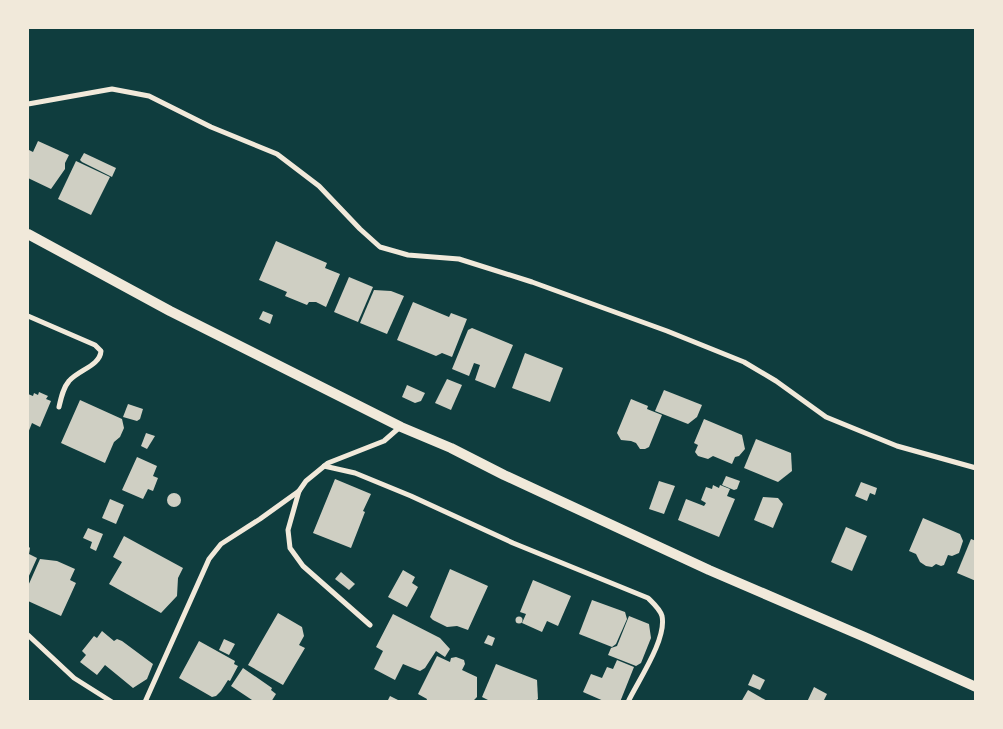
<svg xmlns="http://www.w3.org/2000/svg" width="1003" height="729" font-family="Montserrat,sans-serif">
  <rect width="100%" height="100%" fill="#0f3d3e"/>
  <!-- building -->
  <g fill="#cfcfc3">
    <polygon points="38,141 69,155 65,163 65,169 51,189 28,178 28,153 29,150 33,152"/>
    <polygon points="84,153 116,168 112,177 82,162 80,160"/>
    <polygon points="76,161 110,177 91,215 58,199"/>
    <polygon points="276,241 327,263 325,268 340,274 326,307 316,302 309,302 307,305 285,296 287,292 259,280"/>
    <polygon points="349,277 373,287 358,322 334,312"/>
    <polygon points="374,290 391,291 404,296 387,334 360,323"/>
    <polygon points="413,302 449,317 451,313 467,319 452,357 442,353 436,356 397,340"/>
    <polygon points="263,311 273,315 270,324 259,319"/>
    <polygon points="472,328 513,345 495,388 475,380 480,365 474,363 469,376 452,369 468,330"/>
    <polygon points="525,353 563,368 550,402 512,388"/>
    <polygon points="447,379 462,385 451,410 435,403"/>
    <polygon points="407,385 425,393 421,401 415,403 402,397"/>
    <polygon points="664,390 702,405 697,417 688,424 655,411"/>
    <polygon points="39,392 48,396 46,399 51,401 40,427 32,423 28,433 28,394 33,396 34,393 38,395"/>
    <polygon points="631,399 648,406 647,409 662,415 649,447 645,449 640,449 636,443 631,441 621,440 617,433"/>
    <polygon points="80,400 122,419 124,428 120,437 114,442 105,463 61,443"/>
    <polygon points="128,404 143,409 140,419 137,421 123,417"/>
    <polygon points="704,419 742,435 745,449 739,456 735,457 732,464 713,456 708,459 698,456 695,452 698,445 694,443"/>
    <polygon points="146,433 155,436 147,449 141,446"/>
    <polygon points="756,439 791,453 792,471 778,482 744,468"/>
    <polygon points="137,457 157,466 153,476 158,478 153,491 148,489 143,499 122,490"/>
    <polygon points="726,476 740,481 737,489 734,490 722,485"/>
    <polygon points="335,479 371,494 363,511 365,512 351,548 313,533"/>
    <polygon points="659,481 675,486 664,514 649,509"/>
    <polygon points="861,482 877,488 875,495 870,493 867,501 855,496"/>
    <polygon points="713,485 719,488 720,485 730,489 727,496 735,499 719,537 678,520 686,499 704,506 706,503 701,500 706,487 712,489"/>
    <circle cx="174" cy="500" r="7"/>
    <polygon points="763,497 778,498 783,504 773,528 754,520"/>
    <polygon points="110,499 124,505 116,524 102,518"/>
    <polygon points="923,518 960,534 963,541 959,553 952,556 948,555 944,565 941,566 936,564 932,567 926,566 920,562 916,554 909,551"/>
    <polygon points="846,527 867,536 852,571 831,562"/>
    <polygon points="88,528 103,534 96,551 90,548 92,542 83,538"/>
    <polygon points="124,536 183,568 178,578 177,596 161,613 109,584 122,562 113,557"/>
    <polygon points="971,539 976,541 976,581 957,573"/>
    <polygon points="28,546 30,548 29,554 37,558 28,578"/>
    <polygon points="40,559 57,561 75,569 70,580 76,583 61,616 28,601 28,586"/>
    <polygon points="450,569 488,586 468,630 457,626 447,627 433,620 430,617"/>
    <polygon points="403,570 415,577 412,583 418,587 407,607 388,597"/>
    <polygon points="341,572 355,584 349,590 335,579"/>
    <polygon points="533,580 571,596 558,626 547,621 542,632 522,623 526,614 520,612"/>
    <polygon points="592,600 625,612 627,619 616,644 612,647 579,634"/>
    <polygon points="278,613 302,627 304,636 299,645 305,648 283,685 248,665"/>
    <polygon points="393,614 440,638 450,649 445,657 436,651 425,668 420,671 403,664 395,680 374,669 383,651 376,647"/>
    <polygon points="629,616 649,624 651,638 641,663 636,666 608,655 611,648 617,646"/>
    <circle cx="519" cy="620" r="3.5"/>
    <polygon points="102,631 114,641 117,639 122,641 153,664 147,679 133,688 105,665 97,675 80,662 86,655 82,651 94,636 97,638"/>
    <polygon points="488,635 495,638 492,646 484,643"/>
    <polygon points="224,639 235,644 229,655 219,650"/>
    <polygon points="199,641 235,661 234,664 238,666 230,681 228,680 221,691 216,696 212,697 179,678"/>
    <polygon points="437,656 450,662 451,658 456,657 464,660 465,664 462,670 477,677 477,697 472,702 426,702 427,699 418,694"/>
    <polygon points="617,660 634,667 620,702 606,702 583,692 591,674 602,678 607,667 613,669"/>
    <polygon points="496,664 537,680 538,699 534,702 492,702 482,697"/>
    <polygon points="243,668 272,688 271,690 276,694 271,702 255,702 231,686"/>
    <polygon points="753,674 765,680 760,690 748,685"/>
    <polygon points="814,687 827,694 823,702 807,702"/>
    <polygon points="748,690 769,702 741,702"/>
    <polygon points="390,696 402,702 387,702"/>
  </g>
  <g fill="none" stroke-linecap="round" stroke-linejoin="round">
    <!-- minor -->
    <g stroke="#f1e9da" stroke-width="5">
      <polyline points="28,104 112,89 149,96 211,127 277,154 319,186 360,229 380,247 408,255 459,259 532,282 667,331 744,362 776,381 826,417 897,446 976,468"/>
      <path d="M 28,316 L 95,345 L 101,351 C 100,366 78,370 69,381 C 63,388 61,398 59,407"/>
      <path d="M 324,466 L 355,473 L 411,496 L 513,543 L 648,598 C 653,603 660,609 662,616 C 667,639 638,681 628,702"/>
      <polyline points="370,625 303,566 290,548 288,530 299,491 306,481 328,463 384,441 400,427"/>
      <polyline points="28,635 74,678 112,702"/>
      <polyline points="145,702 209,559 221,544 260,519 299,491"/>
    </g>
    <!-- secondary -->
    <polyline stroke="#f1e9da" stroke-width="10" points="28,234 170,311 401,427 451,448 504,475 709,570 867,638 976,687"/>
  </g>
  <!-- border -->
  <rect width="1003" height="729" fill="none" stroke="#f1e9da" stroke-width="58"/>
</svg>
